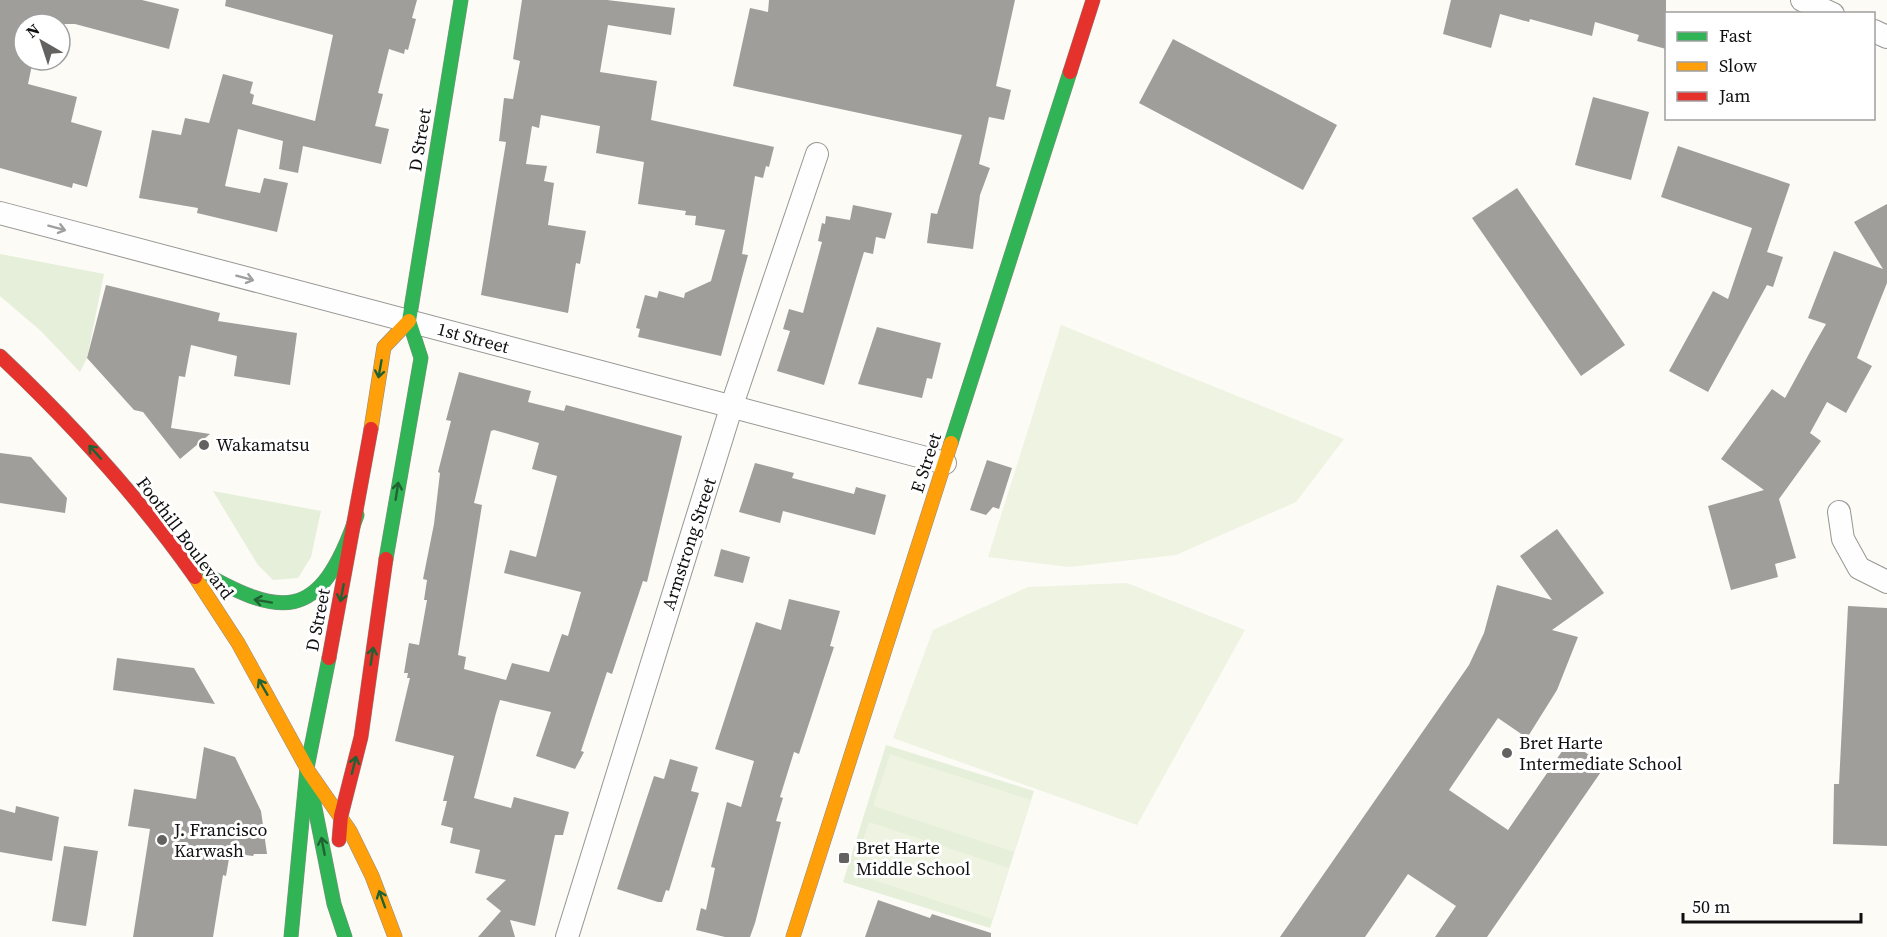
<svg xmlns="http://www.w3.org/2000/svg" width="1887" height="937" font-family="'Source Serif 4',serif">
  <rect width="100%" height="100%" fill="#fcfbf6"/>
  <!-- green -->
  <g fill="#e5efd9">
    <polygon points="0,254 104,274 87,358 80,372 41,331 0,296"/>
    <polygon points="213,491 321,511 311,557 298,578 273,580 258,565"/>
    <polygon points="886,745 1034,791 990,928 843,882"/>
  </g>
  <!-- pitch -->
  <g fill="#eef3e2">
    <polygon points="1061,325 1344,439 1296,502 1176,555 1069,567 988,557"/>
    <polygon points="1127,583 1245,630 1137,825 893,738 933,630 1028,587"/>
    <polygon points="890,754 1031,800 1014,852 873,806"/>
    <polygon points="869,822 1009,868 992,919 852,873"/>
  </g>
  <!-- building -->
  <g fill="#a09e9b" fill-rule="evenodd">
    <polygon points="0,0 142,0 179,9 169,49 75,24 24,24 24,60 33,60 28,84 77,97 71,122 102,131 87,187 73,183 72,188 0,168"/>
    <polygon points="226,0 417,0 412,18 416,19 408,50 405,49 404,54 389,49 378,93 383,94 375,126 389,129 381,164 303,146 298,173 279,169 283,141 238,129 225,186 260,193 264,178 288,183 277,232 197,213 198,208 139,198 152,130 181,135 185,118 209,123 223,74 253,82 250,93 254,95 252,104 315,121 333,35 225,6"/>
    <polygon points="522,0 607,0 675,8 671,35 608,25 600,72 657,81 651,120 774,147 769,167 766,166 763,178 755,176 742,254 748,255 721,356 638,337 640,329 636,328 645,295 657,298 659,291 684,298 685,293 711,281 725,230 695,225 696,216 685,215 686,211 638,204 644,162 596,153 600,126 541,115 539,128 532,126 526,164 547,166 544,181 554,183 548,225 586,231 580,264 576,263 568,313 481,295 506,142 499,141 504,98 513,99 520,61 513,59"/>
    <polygon points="769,0 1015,0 996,86 1011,90 1004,120 989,117 979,164 990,168 980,195 973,249 927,243 931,213 937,214 962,135 733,86 750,8 768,12"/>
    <polygon points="1451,0 1666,0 1666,49 1637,41 1639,35 1595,22 1592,36 1530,19 1529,22 1500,14 1491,48 1443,34"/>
    <polygon points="1173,39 1337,125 1303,190 1139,103"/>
    <polygon points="1593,97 1649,112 1631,180 1575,165"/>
    <polygon points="1678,146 1790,184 1767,252 1783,257 1773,287 1767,285 1708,392 1669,371 1713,291 1728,299 1752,228 1661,197"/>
    <polygon points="1517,188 1625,345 1581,376 1472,218"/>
    <polygon points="1887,204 1887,283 1857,358 1872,366 1846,413 1827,402 1810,433 1821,441 1779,499 1796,558 1775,564 1778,577 1731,590 1708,506 1764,490 1721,459 1772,389 1785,398 1810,352 1826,324 1808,318 1834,251 1883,269 1854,222"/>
    <polygon points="853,205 892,213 885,239 876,237 873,254 864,252 824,385 777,371 790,331 783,329 789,309 803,313 822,242 818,241 822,223 825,224 826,216 850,220"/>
    <polygon points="106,285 220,313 218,321 297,333 290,385 234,376 237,356 191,345 185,377 179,376 171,428 210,434 180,459 143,412 134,410 87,358"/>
    <polygon points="877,327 941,343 932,379 927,378 922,398 858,384"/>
    <path d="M 459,372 L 531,391 L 528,402 L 564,411 L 566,405 L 682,436 L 647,582 L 643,581 L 612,674 L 607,672 L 581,751 L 584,752 L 575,769 L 536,756 L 551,712 L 500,700 L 496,713 L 474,798 L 511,808 L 514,797 L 569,812 L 563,835 L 555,835 L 535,926 L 510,920 L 515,937 L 478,937 L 501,911 L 486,899 L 506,880 L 475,873 L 480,850 L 450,843 L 453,828 L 441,825 L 447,801 L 443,801 L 454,756 L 395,741 L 410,678 L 407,678 L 408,673 L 404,673 L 409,643 L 419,645 L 427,600 L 424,600 L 427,580 L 423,579 L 434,524 L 440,473 L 438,472 L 451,421 L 446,420 ZM 494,430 L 539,443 L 532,469 L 557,476 L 536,557 L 510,550 L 504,573 L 581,592 L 568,636 L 562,634 L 549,672 L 512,663 L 506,680 L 464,669 L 466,657 L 458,655 L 482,505 L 474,503 L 491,431 Z"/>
    <polygon points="0,453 31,457 67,498 65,513 0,503"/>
    <polygon points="987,460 1012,468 999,509 993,507 986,515 970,510"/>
    <polygon points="755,463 794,473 792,478 854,494 856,487 886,495 875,535 783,511 780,523 739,512"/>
    <polygon points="1557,529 1604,593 1552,630 1578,637 1557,690 1527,738 1498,718 1449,790 1508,830 1569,741 1605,766 1487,937 1435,937 1456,906 1408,874 1365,937 1280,937 1469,665 1484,633 1497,585 1552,600 1520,556"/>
    <polygon points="721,549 750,557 743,583 714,576"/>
    <polygon points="789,599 840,611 830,646 834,647 799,754 794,752 780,797 783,798 776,821 781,822 755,923 750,937 725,937 696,930 701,908 706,910 715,868 711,867 727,802 741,807 754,761 715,749 756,622 781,630"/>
    <polygon points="1848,606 1887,608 1887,846 1833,844 1834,784 1839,784"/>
    <polygon points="117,658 194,668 215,704 113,690"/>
    <polygon points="204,747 235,757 261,811 267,854 254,854 253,856 230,853 226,876 223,875 213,937 133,937 150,829 128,826 134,789 196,799"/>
    <polygon points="670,759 698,767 691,791 699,793 669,891 666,890 662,902 658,902 617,889 654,776 664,779"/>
    <polygon points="16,806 59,817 52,861 0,852 0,809 15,813"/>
    <polygon points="64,846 98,851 86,926 52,921"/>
    <polygon points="878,900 930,918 932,914 991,933 991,937 865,937"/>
  </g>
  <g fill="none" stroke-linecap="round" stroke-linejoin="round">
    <defs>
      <g id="street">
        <polyline points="1802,0 1833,14"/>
        <polyline points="1874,31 1887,37"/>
        <polyline points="0,213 945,463"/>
        <polyline points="1839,512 1843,539 1859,568 1887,582"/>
        <polyline points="567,937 732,405 817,154"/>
      </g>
      <g id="fast">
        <polyline points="951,443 1070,72"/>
        <polyline points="386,559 421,358 409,321 461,0"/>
        <path d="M 191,566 C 282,619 319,625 357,515"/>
        <polyline points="309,778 334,904 345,937"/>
        <polyline points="291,937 307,768 329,658"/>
      </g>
      <g id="slow">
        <polyline points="371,429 384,347 409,321"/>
        <polyline points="195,577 238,643 309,772 350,831 372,876 395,937"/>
        <polyline points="793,937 951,443"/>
      </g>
      <g id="jam">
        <polyline points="1070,72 1093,0"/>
        <path d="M 0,356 C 72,424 138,496 195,577"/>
        <polyline points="329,658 371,429"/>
        <polyline points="339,840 341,816 361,737 386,559"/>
      </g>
    </defs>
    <!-- street casing -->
    <use href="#street" stroke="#969694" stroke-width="24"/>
    <!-- fast casing -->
    <use href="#fast" stroke="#8d8c8a" stroke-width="15"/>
    <!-- slow casing -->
    <use href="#slow" stroke="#8d8c8a" stroke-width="15"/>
    <!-- jam casing -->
    <use href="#jam" stroke="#8d8c8a" stroke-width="15"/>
    <!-- street -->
    <use href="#street" stroke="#fffefe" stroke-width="22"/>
    <!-- fast -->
    <use href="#fast" stroke="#30b455" stroke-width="14"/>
    <!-- slow -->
    <use href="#slow" stroke="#ff9f0a" stroke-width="14"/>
    <!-- jam -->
    <use href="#jam" stroke="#e5322d" stroke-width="14"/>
  </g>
  <!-- one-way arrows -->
  <defs><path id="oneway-shaft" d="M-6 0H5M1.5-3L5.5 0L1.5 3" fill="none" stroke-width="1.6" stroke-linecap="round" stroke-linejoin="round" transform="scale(1.5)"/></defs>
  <g stroke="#9f9f9f">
    <use href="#oneway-shaft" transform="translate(57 228) rotate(15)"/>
    <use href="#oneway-shaft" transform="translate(245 278) rotate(15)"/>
  </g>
  <g stroke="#206232">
    <use href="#oneway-shaft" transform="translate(380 369) rotate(100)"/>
    <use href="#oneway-shaft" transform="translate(95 452) rotate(-132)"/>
    <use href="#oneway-shaft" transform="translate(397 491) rotate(-81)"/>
    <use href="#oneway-shaft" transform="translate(342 593) rotate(101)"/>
    <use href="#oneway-shaft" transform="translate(263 601) rotate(-170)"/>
    <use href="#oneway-shaft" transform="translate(372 656) rotate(-81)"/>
    <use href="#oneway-shaft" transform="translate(263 687) rotate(-120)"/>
    <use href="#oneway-shaft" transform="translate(354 765) rotate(-76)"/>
    <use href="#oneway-shaft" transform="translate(323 846) rotate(-101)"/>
    <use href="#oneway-shaft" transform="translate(382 899) rotate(-110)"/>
  </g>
  <!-- markers -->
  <g fill="#636260" stroke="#fff" stroke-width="2">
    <circle cx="204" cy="445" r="6"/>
    <circle cx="1507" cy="753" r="6"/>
    <circle cx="162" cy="840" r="6"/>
    <rect x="838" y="852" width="12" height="12" rx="3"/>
  </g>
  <g text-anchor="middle" stroke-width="6" stroke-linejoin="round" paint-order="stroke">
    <!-- street labels -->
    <g font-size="18" fill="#101010" stroke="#fff">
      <text transform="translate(420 140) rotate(-81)" y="6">D Street</text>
      <text transform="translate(473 338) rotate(15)" y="6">1st Street</text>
      <text transform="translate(926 463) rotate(-72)" y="6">E Street</text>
      <text transform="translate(185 538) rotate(53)" y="6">Foothill Boulevard</text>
      <text transform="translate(689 544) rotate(-72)" y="6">Armstrong Street</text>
      <text transform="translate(318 620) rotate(-79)" y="6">D Street</text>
    </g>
    <!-- poi labels -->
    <g font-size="18" fill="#101010" stroke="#fff" text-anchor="start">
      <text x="216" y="451">Wakamatsu</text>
      <text x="1519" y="749">Bret Harte<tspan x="1519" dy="21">Intermediate School</tspan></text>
      <text x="174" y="836">J. Francisco<tspan x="174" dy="21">Karwash</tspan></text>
      <text x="856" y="854">Bret Harte<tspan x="856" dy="21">Middle School</tspan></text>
    </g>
  </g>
  <!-- legend -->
  <rect x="1665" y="12" width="210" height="108" fill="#ffffff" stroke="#9f9f9f" stroke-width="1.5"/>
  <rect x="1677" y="32" width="30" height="9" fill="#30b455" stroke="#9f9f9f" stroke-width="1.5"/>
  <text x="1719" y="42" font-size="18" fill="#101010">Fast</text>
  <rect x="1677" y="62" width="30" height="9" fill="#ff9f0a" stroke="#9f9f9f" stroke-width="1.5"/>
  <text x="1719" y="72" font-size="18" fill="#101010">Slow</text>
  <rect x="1677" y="92" width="30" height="9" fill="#e5322d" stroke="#9f9f9f" stroke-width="1.5"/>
  <text x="1719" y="102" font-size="18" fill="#101010">Jam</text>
  <!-- north arrow -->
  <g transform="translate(42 42) rotate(321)"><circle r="28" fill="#ffffff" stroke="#9f9f9f" stroke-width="1.5"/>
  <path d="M0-4.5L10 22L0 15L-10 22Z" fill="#636260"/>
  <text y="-9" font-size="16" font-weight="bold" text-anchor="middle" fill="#101010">N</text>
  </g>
  <!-- scale -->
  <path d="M1683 913v9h178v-9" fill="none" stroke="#101010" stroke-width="3"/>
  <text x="1692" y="913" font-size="18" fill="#101010" stroke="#ffffff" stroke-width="4.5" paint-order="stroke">50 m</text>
</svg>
